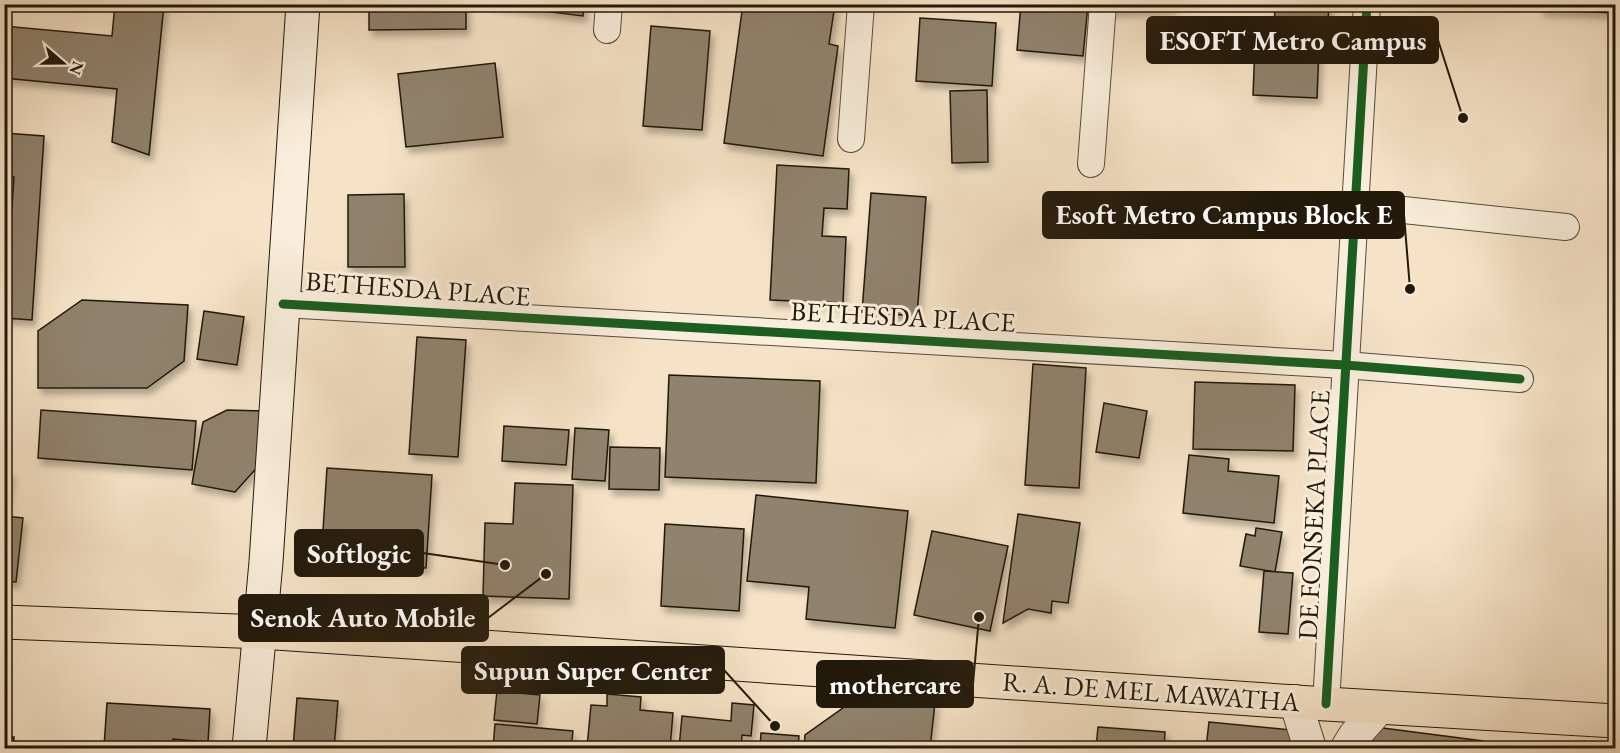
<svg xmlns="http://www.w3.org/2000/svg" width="1620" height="753" font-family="'EB Garamond',serif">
  <defs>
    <filter id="shadow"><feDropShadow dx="3.5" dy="6" stdDeviation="3" flood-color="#0004"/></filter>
  </defs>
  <rect width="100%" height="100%" fill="#f6e3c7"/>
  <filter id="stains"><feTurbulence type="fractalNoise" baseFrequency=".00333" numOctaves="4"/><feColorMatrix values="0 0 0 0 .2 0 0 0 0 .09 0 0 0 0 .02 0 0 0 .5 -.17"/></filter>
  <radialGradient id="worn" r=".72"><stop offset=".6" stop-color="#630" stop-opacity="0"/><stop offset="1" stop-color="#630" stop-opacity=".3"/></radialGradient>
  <!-- building -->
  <g fill="#90826d" stroke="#22190b" stroke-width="1.5" filter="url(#shadow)">
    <polygon points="115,4 164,4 149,155 112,142 117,89 4,78 4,26 112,36"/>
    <polygon points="369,4 466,4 466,29 369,30"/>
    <polygon points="486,4 584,4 583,16"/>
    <polygon points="743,4 835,4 829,44 838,46 823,156 724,143"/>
    <polygon points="1021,4 1088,4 1083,56 1017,50"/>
    <polygon points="1110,4 1173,4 1172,8 1110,11"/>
    <polygon points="1275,4 1329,4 1327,37 1274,35"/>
    <polygon points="1541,4 1616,4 1616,13 1541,10"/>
    <polygon points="920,18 996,23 992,86 916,81"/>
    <polygon points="651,26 710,31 702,130 643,126"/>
    <polygon points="1255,46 1319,48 1317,98 1253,95"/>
    <polygon points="495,63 503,137 406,147 398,74"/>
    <polygon points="987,90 988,162 952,163 950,91"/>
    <polygon points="4,133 44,136 32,320 4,318 4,280 7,280 14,177 4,176"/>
    <polygon points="777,165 849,169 847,209 824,208 822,236 846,237 843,303 770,300"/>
    <polygon points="871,193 926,197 917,316 862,312"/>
    <polygon points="404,194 405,267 348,267 348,195"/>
    <polygon points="82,300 188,305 184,361 147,388 38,388 38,331"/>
    <polygon points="204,311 244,317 237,365 197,359"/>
    <polygon points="417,337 466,340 458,457 409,454"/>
    <polygon points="1033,364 1086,368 1079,488 1025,485"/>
    <polygon points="669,375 820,381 816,483 665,477"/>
    <polygon points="1195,382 1295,385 1293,451 1193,449"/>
    <polygon points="1104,403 1147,411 1139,458 1096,452"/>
    <polygon points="41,410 196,421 192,470 38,458"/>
    <polygon points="227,410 264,411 262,462 235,492 192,484 203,422"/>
    <polygon points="504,426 569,430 566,465 502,461"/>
    <polygon points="575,428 609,430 605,481 572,479"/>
    <polygon points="610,447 660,448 659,490 609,489"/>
    <polygon points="1189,455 1229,459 1228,471 1279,476 1274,523 1183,513"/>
    <polygon points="327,468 432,475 426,568 321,562"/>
    <polygon points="4,471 11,472 5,516 23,518 16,582 4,581"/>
    <polygon points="515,483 573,485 569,599 483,596 485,523 513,524"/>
    <polygon points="756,495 908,511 895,628 806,619 809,587 747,581"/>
    <polygon points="1018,514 1080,523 1068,603 1052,601 1051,613 1028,609 1003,623"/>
    <polygon points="665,524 744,529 739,611 661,606"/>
    <polygon points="1256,528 1282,532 1275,572 1240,566 1246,534 1255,536"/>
    <polygon points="932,531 1008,546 990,631 914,615"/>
    <polygon points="1264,571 1293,573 1288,634 1259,632"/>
    <polygon points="497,691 540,695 537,724 494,720"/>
    <polygon points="607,694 641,697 640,710 673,713 670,748 587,748 591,705 607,706"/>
    <polygon points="297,698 338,701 334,748 293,748"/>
    <polygon points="107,703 210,709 208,742 173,739 172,748 104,747"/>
    <polygon points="732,703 754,705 751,736 742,735 741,748 679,748 682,716 731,721"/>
    <polygon points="850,703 935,703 930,748 804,748 805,735"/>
    <polygon points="1209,722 1301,731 1300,748 1206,748"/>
    <polygon points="495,724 573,731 571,748 493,748"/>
    <polygon points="1367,726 1483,741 1482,748 1364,748"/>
    <polygon points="1098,727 1165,732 1164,748 1096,748"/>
    <polygon points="761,733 799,736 798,748 760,748"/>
    <polygon points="4,737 14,737 13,748 4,748"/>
  </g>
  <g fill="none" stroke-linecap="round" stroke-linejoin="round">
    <defs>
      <g id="minor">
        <polyline points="607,30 609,4"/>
        <polyline points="851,139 861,4"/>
        <polyline points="1091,164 1103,4"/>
        <polyline points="1356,205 1566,227"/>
        <polyline points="283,304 1345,365 1520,379"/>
        <polyline points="1326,704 1367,4"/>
      </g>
      <g id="tertiary">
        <polyline points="1295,701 1310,748"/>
        <polyline points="1347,748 1355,735 1380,707"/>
      </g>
      <polyline id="secondary" points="249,748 266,562 303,4"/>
      <polyline id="trunk" points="4,622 261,632 1326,704 1616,721"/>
    </defs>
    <!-- minor casing -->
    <use href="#minor" stroke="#574c3a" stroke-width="28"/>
    <!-- tertiary casing -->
    <use href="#tertiary" stroke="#574c3a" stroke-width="34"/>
    <!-- secondary casing -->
    <use href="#secondary" stroke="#22190b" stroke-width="35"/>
    <!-- trunk casing -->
    <use href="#trunk" stroke="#22190b" stroke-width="35"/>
    <!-- minor -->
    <use href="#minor" stroke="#f9eddb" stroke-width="26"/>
    <!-- tertiary -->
    <use href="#tertiary" stroke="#f9eddb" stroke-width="32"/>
    <!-- secondary -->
    <use href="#secondary" stroke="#f9eddb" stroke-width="33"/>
    <!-- trunk -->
    <use href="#trunk" stroke="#f6e3c7" stroke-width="33"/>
    <defs>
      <g id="cycleway">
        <polyline points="283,304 1345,365 1520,379"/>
        <polyline points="1326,704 1367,4"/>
      </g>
    </defs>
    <!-- cycleway casing -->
    <use href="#cycleway" stroke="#f9eddb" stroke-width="13"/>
    <!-- cycleway -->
    <use href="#cycleway" stroke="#1b5e20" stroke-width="9"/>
  </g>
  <g text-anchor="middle" stroke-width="6" stroke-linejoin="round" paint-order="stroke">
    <!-- street labels -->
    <g font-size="27" fill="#22190b" stroke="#f9eddb">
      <text transform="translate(418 289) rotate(4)" y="9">BETHESDA PLACE</text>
      <text transform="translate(903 317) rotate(3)" y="9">BETHESDA PLACE</text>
      <text transform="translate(1314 515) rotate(-87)" y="9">DE FONSEKA PLACE</text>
      <text transform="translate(1151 692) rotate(4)" y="9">R. A. DE MEL MAWATHA</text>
    </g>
  </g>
  <!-- callouts -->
  <path fill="none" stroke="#22190b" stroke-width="2" d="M1463 118L1438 40M1410 289L1404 215M505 565L423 553M546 574L488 618M775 726L724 670M979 617L973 684"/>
  <g fill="#22190b" stroke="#f9eddb" stroke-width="2">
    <circle cx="1463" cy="118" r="6"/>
    <circle cx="1410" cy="289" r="6"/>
    <circle cx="505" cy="565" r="6"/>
    <circle cx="546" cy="574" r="6"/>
    <circle cx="775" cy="726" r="6"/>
    <circle cx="979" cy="617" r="6"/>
  </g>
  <g fill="#22190b" stroke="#22190b" stroke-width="2">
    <rect x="1147" y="17" width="291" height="46" rx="6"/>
    <rect x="1043" y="192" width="361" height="46" rx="6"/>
    <rect x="295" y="530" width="128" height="46" rx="6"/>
    <rect x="239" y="595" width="249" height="46" rx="6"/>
    <rect x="462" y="647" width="262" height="46" rx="6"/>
    <rect x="817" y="661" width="156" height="46" rx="6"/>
  </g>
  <g font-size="28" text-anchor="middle" font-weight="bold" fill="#fff">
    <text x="1293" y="50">ESOFT Metro Campus</text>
    <text x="1224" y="224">Esoft Metro Campus Block E</text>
    <text x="359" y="563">Softlogic</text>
    <text x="363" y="627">Senok Auto Mobile</text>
    <text x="593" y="680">Supun Super Center</text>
    <text x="895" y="694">mothercare</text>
  </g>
  <!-- margin -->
  <rect width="1620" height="753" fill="none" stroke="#f6e3c7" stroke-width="24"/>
  <rect x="6" y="6" width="1608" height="741" fill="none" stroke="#22190b" stroke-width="3"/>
  <rect x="12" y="12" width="1596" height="729" fill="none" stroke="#22190b" stroke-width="1.5"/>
  <!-- north arrow -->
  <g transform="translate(63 63) rotate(110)" stroke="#f9eddb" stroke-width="4.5" paint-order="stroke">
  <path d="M0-4.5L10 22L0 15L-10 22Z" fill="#22190b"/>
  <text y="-9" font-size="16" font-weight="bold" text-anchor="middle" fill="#22190b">N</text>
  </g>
  <rect width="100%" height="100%" filter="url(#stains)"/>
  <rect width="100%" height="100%" fill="url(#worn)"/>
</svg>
